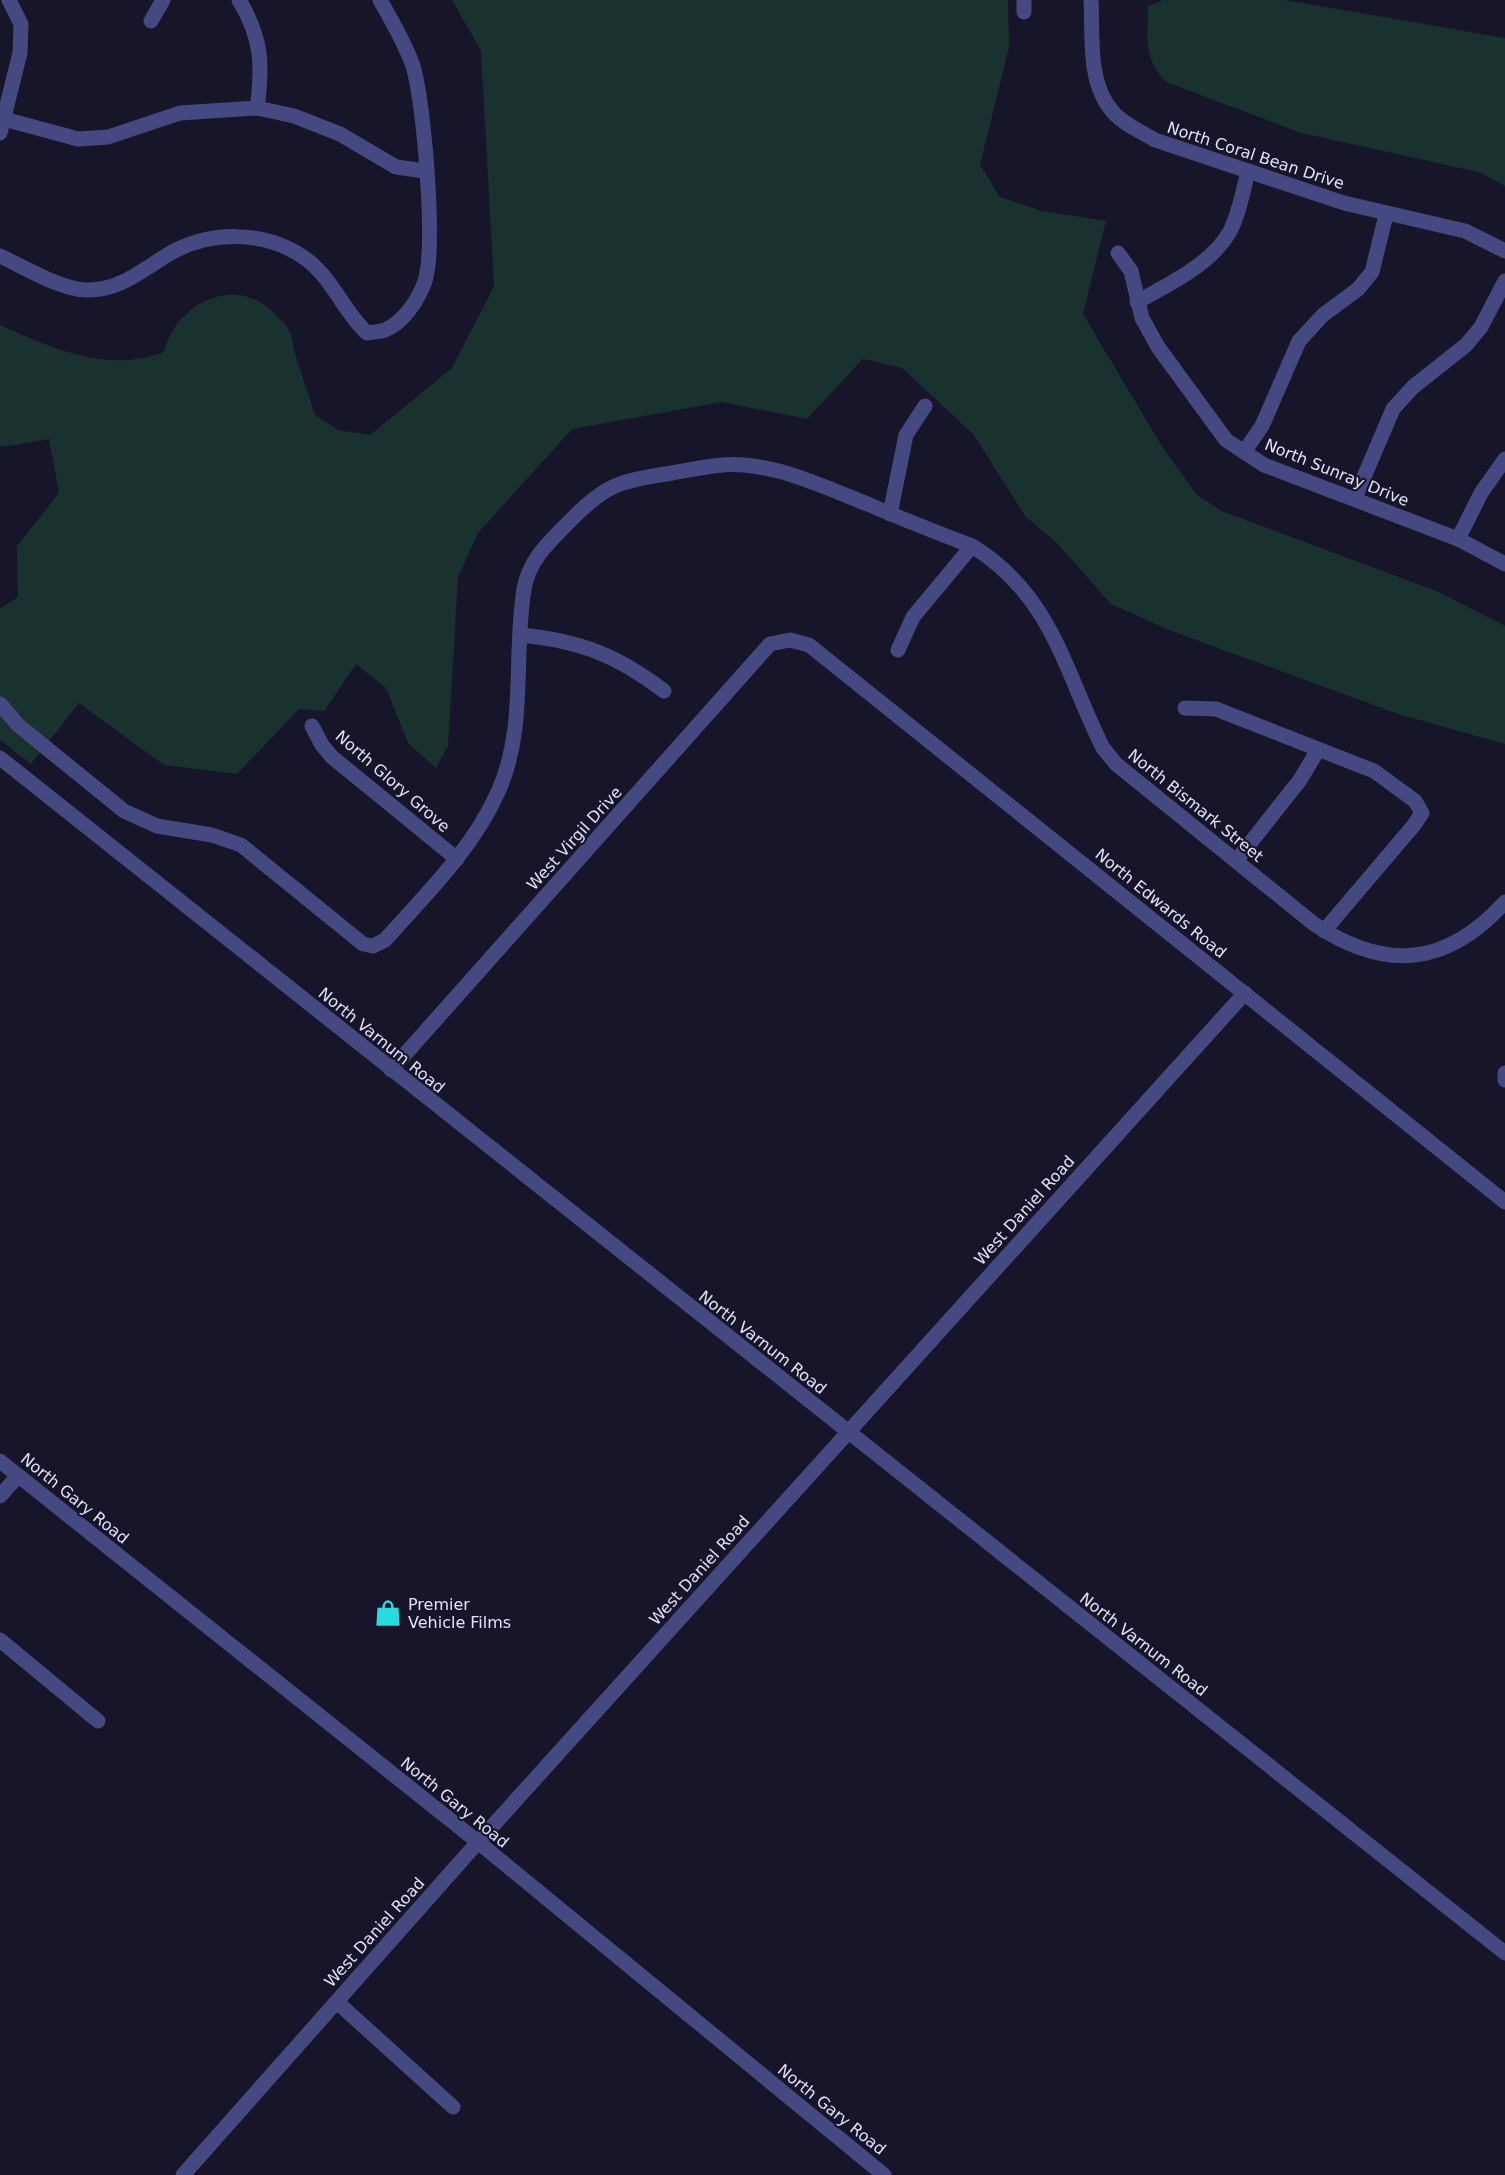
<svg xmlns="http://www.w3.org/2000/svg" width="1505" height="2175" font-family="'DejaVu Sans',sans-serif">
  <rect width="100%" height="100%" fill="#171529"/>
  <!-- green -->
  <g fill="#193230">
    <path d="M 452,0 L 1008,0 L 1009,47 L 980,165 L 1000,197 L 1042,211 L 1106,221 L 1083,314 L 1163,448 L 1197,495 L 1224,512 L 1439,592 L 1505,626 L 1505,744 L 1398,714 L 1169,630 L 1111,604 L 1057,543 L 1026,517 L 973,434 L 902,368 L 863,359 L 807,419 L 722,402 L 572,429 L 478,533 L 458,577 L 448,746 L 436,768 L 408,743 L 386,688 L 356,664 L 324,711 L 299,709 L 237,774 L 164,765 L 79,703 L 31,764 L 0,740 L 0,608 L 18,597 L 17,546 L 59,493 L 49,439 L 10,446 L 0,446 L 0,325 C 52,348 107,374 164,352 C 175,304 235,273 274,313 C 278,318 286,324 289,330 C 293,338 293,349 296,357 C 302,376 309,396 315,415 L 338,430 L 370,435 L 452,368 L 494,286 L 481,51 Z"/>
    <path d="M 1163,0 L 1285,0 L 1505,38 L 1505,186 L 1479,172 L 1301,133 L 1166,82 C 1142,57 1148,39 1148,6 Z"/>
  </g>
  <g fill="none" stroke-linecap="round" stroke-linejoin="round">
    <!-- minor -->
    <g stroke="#464881" stroke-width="15">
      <path d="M 239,0 C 262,38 263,65 257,108"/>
      <path d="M 1091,0 C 1093,36 1087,83 1113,112 C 1123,124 1142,132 1155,140 L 1344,203 L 1465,231 L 1505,251"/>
      <polyline points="1024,12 1024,0"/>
      <polyline points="151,21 163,0"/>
      <polyline points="4,119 78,139 108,137 180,113 257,108 294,116 340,134 396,167 425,171"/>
      <polyline points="0,133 20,53 21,24 9,0"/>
      <polyline points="1118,253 1131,271 1142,318 1158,347 1226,440 1264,465 1458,539 1505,564"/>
      <path d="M 0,256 C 24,267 60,289 85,290 C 117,291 139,273 164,257 C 206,230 265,229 306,259 C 333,279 343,311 367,333 C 372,332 380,332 385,330 C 403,323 419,299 425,281 C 436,246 424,102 413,66 C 405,43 392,21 380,0"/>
      <path d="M 1137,302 C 1169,284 1210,265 1229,233 C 1239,215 1243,191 1248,171"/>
      <polyline points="1244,452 1262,426 1299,341 1323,315 1358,289 1372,272 1386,215"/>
      <polyline points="1355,498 1393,409 1413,387 1466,345 1481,327 1505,281"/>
      <polyline points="890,514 906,435 925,406"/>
      <polyline points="1458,539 1481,493 1505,459"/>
      <path d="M 521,635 C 580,641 617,655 664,691"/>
      <polyline points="898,650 913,617 972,546"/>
      <path d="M 0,704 L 18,725 L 124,811 L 157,826 L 212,835 L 241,845 L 363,944 L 373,946 L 385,940 C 426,894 472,850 498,792 C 527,728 513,657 524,589 C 529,559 551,540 572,519 C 608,482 623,481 672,473 C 696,469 720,463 744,465 C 789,469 829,489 870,505 C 904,520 938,533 972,546 C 1052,595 1064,670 1103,748 L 1116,764 L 1314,924 C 1386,972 1447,966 1505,902"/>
      <polyline points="1185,708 1216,709 1374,771 1415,801 1422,813 1414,825 1324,931"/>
      <polyline points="312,726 322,745 332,757 457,859"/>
      <polyline points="0,758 1505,1953"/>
      <polyline points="1236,861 1300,780 1318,750"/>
      <polyline points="391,1070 770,644 790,640 809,645 1505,1202"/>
      <polyline points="1505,1073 1505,1080"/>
      <polyline points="0,1461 478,1842 884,2175"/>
      <polyline points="0,1496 18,1476"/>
      <polyline points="0,1640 98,1721"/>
      <polyline points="337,2002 453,2107"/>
      <polyline points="183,2175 478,1842 1245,993"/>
    </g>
  </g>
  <!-- icons -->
  <defs>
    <symbol id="shop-bare" viewBox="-9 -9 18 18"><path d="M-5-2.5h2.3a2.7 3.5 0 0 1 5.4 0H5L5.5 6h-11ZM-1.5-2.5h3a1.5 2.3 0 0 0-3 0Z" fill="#27dbe1" stroke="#171529" stroke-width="2.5" paint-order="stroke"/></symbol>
  </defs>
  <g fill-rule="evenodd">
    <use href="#shop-bare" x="369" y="1594" width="38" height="38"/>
  </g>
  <g text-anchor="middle" stroke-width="4.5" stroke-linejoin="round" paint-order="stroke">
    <!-- street labels -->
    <g font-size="16" fill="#e2e1fb" stroke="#171529">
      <text transform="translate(1256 155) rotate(18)" y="6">North Coral Bean Drive</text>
      <text transform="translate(1337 472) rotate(22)" y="6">North Sunray Drive</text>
      <text transform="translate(393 781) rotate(41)" y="6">North Glory Grove</text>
      <text transform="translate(1196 805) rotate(39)" y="6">North Bismark Street</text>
      <text transform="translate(574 838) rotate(-48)" y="6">West Virgil Drive</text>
      <text transform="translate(1161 903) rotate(39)" y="6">North Edwards Road</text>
      <text transform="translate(382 1040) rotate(39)" y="6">North Varnum Road</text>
      <text transform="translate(1024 1210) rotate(-48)" y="6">West Daniel Road</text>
      <text transform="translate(763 1342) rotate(38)" y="6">North Varnum Road</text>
      <text transform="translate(75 1498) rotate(39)" y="6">North Gary Road</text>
      <text transform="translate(699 1570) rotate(-48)" y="6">West Daniel Road</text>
      <text transform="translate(1144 1644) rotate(38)" y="6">North Varnum Road</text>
      <text transform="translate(455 1802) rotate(39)" y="6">North Gary Road</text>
      <text transform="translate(374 1932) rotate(-48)" y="6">West Daniel Road</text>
      <text transform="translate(832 2109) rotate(39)" y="6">North Gary Road</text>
    </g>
    <!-- poi labels -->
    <g font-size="16" fill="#e2e1fb" stroke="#171529" text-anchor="start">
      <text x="408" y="1610">Premier<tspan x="408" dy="18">Vehicle Films</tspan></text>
    </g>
  </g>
</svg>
